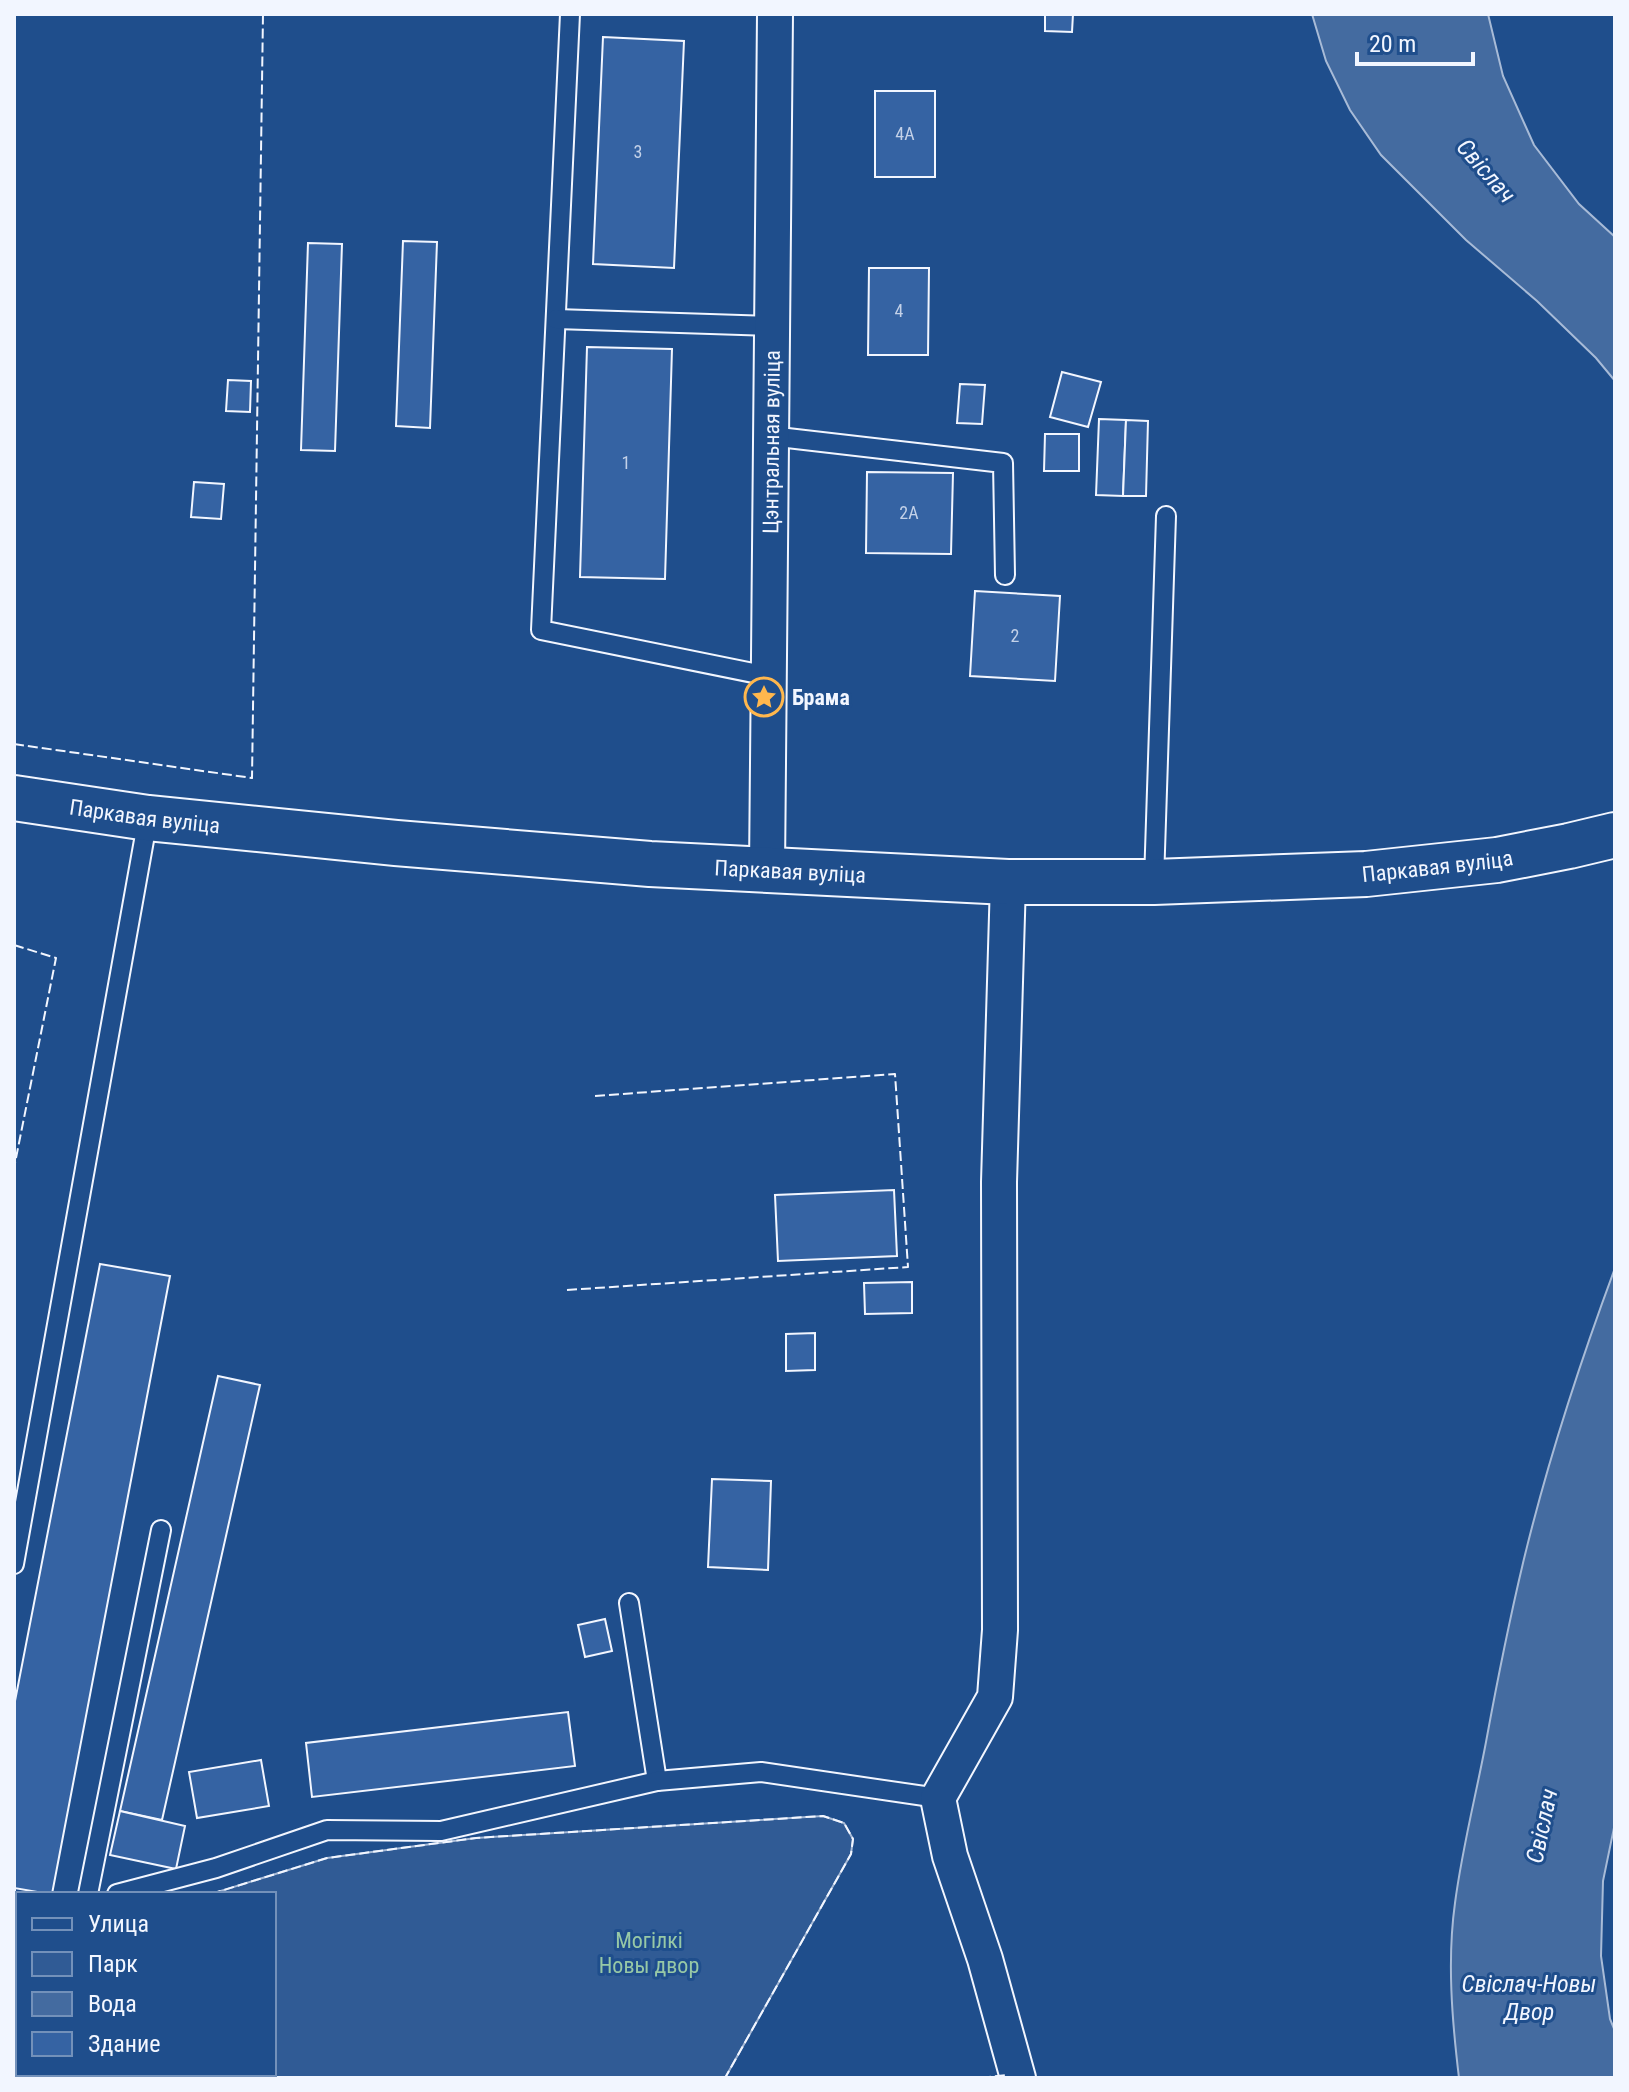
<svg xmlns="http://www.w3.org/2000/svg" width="1629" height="2092" font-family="'Roboto Condensed',sans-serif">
  <rect width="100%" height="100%" fill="#1f4e8c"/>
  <!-- green -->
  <polygon fill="#305b95" stroke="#a8bbd7" stroke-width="2" points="823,1816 844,1823 853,1839 851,1854 725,2078 14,2078 14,1930 18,1930 18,2074 274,2074 274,1894 211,1894 327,1858 476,1838"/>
  <!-- water -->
  <g fill="#446ba0" stroke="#a8bbd7" stroke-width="2">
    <polygon points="1312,14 1488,14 1503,76 1534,145 1579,204 1615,237 1615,381 1596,358 1537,301 1466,240 1381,155 1350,110 1326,61"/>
    <path d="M 1615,1268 L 1615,1823 L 1603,1881 L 1601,1956 L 1610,2019 L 1615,2031 L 1615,2078 L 1459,2078 C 1452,2020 1447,1960 1455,1903 C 1462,1849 1476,1795 1486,1742 C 1497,1682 1509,1622 1523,1563 C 1547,1463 1579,1365 1615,1268 Z"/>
  </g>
  <!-- building -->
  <g fill="#3563a3" stroke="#f2f6ff" stroke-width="2">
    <polygon points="1045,14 1073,14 1072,32 1045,31"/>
    <polygon points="603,37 684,41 674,268 593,264"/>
    <rect x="875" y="91" width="60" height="86"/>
    <polygon points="403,241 437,242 430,428 396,426"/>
    <polygon points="308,243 342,244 335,451 301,450"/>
    <polygon points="869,268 929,268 928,355 868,355"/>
    <polygon points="587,347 672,349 665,579 580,577"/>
    <polygon points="1062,372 1101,382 1088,427 1050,417"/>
    <polygon points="228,380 251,381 250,412 226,411"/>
    <polygon points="960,384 985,385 982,424 957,423"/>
    <polygon points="1099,419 1126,420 1123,496 1096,495"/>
    <polygon points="1126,420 1148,421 1146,496 1123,496"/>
    <polygon points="1045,434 1079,434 1079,471 1044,471"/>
    <polygon points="867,472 953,473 951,554 866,553"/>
    <polygon points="194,482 224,484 221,519 191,517"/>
    <polygon points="975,591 1060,596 1055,681 970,676"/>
    <polygon points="894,1190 897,1256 778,1261 775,1195"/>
    <polygon points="100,1264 170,1276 52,1894 49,1894 14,1888 14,1706"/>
    <polygon points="912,1282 912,1313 865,1314 864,1283"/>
    <polygon points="815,1333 815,1370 786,1371 786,1334"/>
    <polygon points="218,1376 260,1385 162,1820 120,1811"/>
    <polygon points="712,1479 771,1481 768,1570 708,1567"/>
    <polygon points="605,1619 612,1651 585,1657 578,1625"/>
    <polygon points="568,1712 575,1766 312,1797 306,1743"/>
    <polygon points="261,1760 269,1806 197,1818 189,1772"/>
    <polygon points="120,1811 185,1826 176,1869 110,1855"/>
  </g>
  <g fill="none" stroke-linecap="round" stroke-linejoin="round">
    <defs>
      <g id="lane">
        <polyline points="570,14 541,630 768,676"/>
        <polyline points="556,319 771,326"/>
        <polyline points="770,436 1003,463 1005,575"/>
        <polyline points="1154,881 1166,516"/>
        <polyline points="14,1564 148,818"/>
        <polyline points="629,1603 657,1781"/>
        <polyline points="88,1894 161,1530"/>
        <polyline points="117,1894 216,1868 327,1830 441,1831 657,1781 761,1772 938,1798"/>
      </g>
      <g id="street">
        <path id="s1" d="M 767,870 L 775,14"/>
        <polyline points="1008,882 999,1182 1000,1630 995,1697 938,1798 950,1856 985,1959 1018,2078"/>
      </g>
      <g id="secondary">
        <path id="s2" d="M 14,798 L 148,818 L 396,843 L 650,864 L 1008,882 L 1154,882 L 1366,874 L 1497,860 L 1569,846 L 1615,835"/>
      </g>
    </defs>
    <!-- lane casing -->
    <use href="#lane" stroke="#f2f6ff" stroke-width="22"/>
    <!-- street casing -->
    <use href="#street" stroke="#f2f6ff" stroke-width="38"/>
    <!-- secondary casing -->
    <use href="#secondary" stroke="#f2f6ff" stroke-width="48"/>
    <!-- lane -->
    <use href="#lane" stroke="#1f4e8c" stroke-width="18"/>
    <!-- street -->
    <use href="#street" stroke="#1f4e8c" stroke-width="34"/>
    <!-- secondary -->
    <use href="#secondary" stroke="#1f4e8c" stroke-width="44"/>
    <!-- fence -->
    <g stroke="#f2f6ff" stroke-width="2" stroke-dasharray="10 4" stroke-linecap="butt">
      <polyline points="14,744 252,778 263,14"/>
      <polyline points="14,945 56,958 14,1168"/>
      <polyline points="567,1290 908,1267 895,1074 594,1096"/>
      <polyline points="211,1894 327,1858 476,1838 823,1816 844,1823 853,1839 851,1854 725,2078"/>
      <polyline points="14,1930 18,1930"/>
      <polyline points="981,2078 1006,2075"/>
    </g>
  </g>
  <!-- icons -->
  <defs>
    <symbol id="sight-ring" viewBox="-11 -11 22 22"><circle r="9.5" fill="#1f4e8c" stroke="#ffb74d" stroke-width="1.5"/><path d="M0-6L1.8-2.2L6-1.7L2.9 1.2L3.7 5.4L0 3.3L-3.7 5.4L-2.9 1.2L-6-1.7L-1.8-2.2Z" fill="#ffb74d"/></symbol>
  </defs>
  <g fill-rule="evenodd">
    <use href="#sight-ring" x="742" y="675" width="44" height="44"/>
  </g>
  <g text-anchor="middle" stroke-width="6" stroke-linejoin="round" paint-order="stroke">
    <!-- number labels -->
    <g font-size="18" fill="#c3d1e8">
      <text x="905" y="140">4А</text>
      <text x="638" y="158">3</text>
      <text x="899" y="317">4</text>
      <text x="626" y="469">1</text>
      <text x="909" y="519">2А</text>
      <text x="1015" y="642">2</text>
    </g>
    <!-- street labels -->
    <g font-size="22" fill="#f2f6ff" stroke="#1f4e8c">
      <text dy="8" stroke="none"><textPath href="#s1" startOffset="428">Цэнтральная вуліца</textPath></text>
      <text dy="8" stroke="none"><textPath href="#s2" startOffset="132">Паркавая вуліца</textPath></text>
      <text dy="8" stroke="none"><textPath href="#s2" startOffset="1428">Паркавая вуліца</textPath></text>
      <text dy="8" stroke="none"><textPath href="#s2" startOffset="780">Паркавая вуліца</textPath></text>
    </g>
    <!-- poi labels -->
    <g font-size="22" font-weight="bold" fill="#f2f6ff" stroke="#1f4e8c" text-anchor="start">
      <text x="792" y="705">Брама</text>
    </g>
    <!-- park labels -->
    <g font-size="22" fill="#97c8a6" stroke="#1f4e8c">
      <text x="649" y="1948">Могілкі<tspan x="649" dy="25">Новы двор</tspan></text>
    </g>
    <!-- water labels -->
    <g font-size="24" font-style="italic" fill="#f2f6ff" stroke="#1f4e8c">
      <text transform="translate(1486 171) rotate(49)" y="8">Свіслач</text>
      <text transform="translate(1542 1826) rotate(-78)" y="8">Свіслач</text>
      <text x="1529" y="1992">Свіслач-Новы<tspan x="1529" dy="28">Двор</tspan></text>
    </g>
  </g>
  <!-- border -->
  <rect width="1629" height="2092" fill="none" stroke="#f2f6ff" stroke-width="32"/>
  <!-- legend -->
  <rect x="16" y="1892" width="260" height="184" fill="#1f4e8c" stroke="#7391ba" stroke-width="2"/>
  <rect x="32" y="1918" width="40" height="12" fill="#1f4e8c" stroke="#7391ba" stroke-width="2"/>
  <text x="88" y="1932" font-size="24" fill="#f2f6ff">Улица</text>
  <rect x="32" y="1952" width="40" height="24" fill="#305b95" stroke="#7391ba" stroke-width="2"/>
  <text x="88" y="1972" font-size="24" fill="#f2f6ff">Парк</text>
  <rect x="32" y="1992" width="40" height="24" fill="#446ba0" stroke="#7391ba" stroke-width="2"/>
  <text x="88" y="2012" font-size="24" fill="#f2f6ff">Вода</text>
  <rect x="32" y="2032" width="40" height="24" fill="#3563a3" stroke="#7391ba" stroke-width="2"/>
  <text x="88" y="2052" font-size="24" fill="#f2f6ff">Здание</text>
  <!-- scale -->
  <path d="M1357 52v12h116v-12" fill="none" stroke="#f2f6ff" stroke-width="4"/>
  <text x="1369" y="52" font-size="24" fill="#f2f6ff" stroke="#1f4e8c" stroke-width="6" paint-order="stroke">20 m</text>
</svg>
